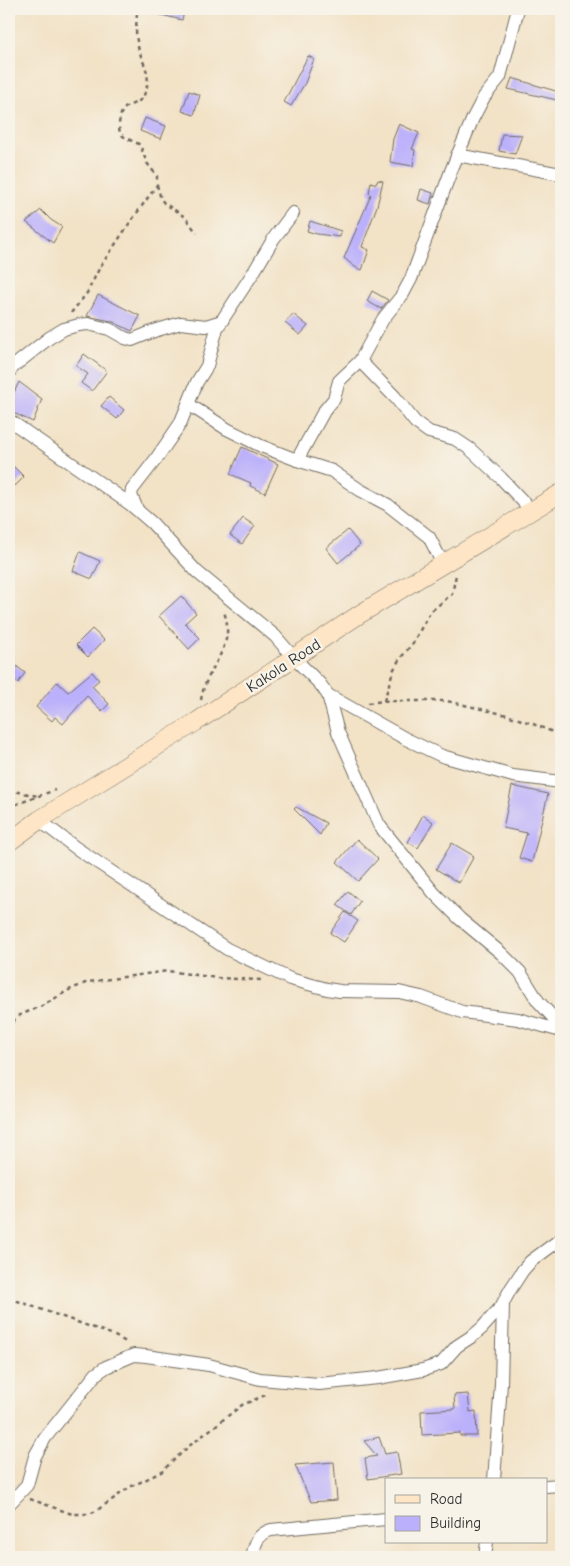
<svg xmlns="http://www.w3.org/2000/svg" width="570" height="1566" font-family="'Comic Neue',sans-serif">
  <rect width="100%" height="100%" fill="#f7f3e8"/>
  <filter id="ink" filterUnits="userSpaceOnUse"><feTurbulence type="fractalNoise" baseFrequency=".02" numOctaves="2"/><feDisplacementMap in="SourceGraphic" scale="10" xChannelSelector="R" yChannelSelector="G"/><feConvolveMatrix kernelMatrix="1 2 1 2 8 2 1 2 1" color-interpolation-filters="sRGB"/></filter>
  <filter id="wash" filterUnits="userSpaceOnUse"><feTurbulence type="fractalNoise" baseFrequency=".0096" numOctaves="4" result="noise"/><feDisplacementMap in="SourceGraphic" scale="20" xChannelSelector="R" yChannelSelector="G"/><feGaussianBlur stdDeviation="1.12" result="paint"/><feColorMatrix in="noise" values="0 0 0 0 0 0 0 0 0 0 0 0 0 0 0 0 0 1.4 0 .05"/><feComposite in="paint" operator="in"/></filter>
  <g filter="url(#wash)">
    <rect width="100%" height="100%" fill="#f2e2c6"/>
    <g id="blocks">
      <!-- building -->
      <g fill="#bbb0fb">
        <polygon points="153,9 185,9 182,20 153,13"/>
        <polygon points="308,56 314,59 305,83 291,106 284,102"/>
        <polygon points="512,78 559,92 557,100 508,89"/>
        <polygon points="189,91 200,95 194,115 182,111"/>
        <polygon points="145,118 166,126 161,139 140,131"/>
        <polygon points="399,124 419,133 412,149 415,150 413,166 390,162 393,139"/>
        <polygon points="502,134 522,135 515,154 499,151"/>
        <polygon points="378,180 383,181 377,206 362,247 369,250 362,270 355,267 344,258 371,195 369,193 371,182 376,184"/>
        <polygon points="421,189 433,193 430,204 418,200"/>
        <polygon points="41,210 51,220 62,227 53,243 26,222"/>
        <polygon points="310,221 341,231 340,237 317,234 307,231"/>
        <polygon points="372,291 388,300 381,309 367,301"/>
        <polygon points="98,295 140,316 132,331 111,321 87,316"/>
        <polygon points="293,314 308,326 300,335 285,323"/>
        <polygon points="84,354 107,371 92,391 81,383 88,374 76,366"/>
        <polygon points="19,382 42,399 33,422 9,411 9,403"/>
        <polygon points="109,397 124,410 117,419 101,406"/>
        <polygon points="242,447 278,464 265,493 250,486 251,483 230,474"/>
        <polygon points="9,462 24,477 15,486 9,480"/>
        <polygon points="243,518 255,526 242,544 230,535"/>
        <polygon points="348,530 360,545 338,563 326,548"/>
        <polygon points="80,552 100,561 92,579 73,571"/>
        <polygon points="181,596 196,613 185,623 200,638 189,649 159,616"/>
        <polygon points="92,629 104,640 88,657 76,645"/>
        <polygon points="9,660 25,673 18,683 9,676"/>
        <polygon points="92,672 99,680 92,686 109,704 102,711 87,696 63,724 55,717 52,721 36,707 57,682 68,692"/>
        <polygon points="512,786 548,794 532,862 519,858 527,833 503,828"/>
        <polygon points="296,807 326,823 320,835 294,809"/>
        <polygon points="423,815 433,822 418,848 408,842"/>
        <polygon points="357,839 378,859 358,881 337,862"/>
        <polygon points="452,843 474,856 459,883 436,869"/>
        <polygon points="348,891 360,901 351,915 337,905"/>
        <polygon points="345,912 358,921 344,942 330,933"/>
        <polygon points="468,1394 470,1412 476,1411 477,1436 460,1436 460,1433 422,1435 421,1411 455,1409 454,1395"/>
        <polygon points="379,1437 385,1454 397,1452 401,1474 368,1479 365,1458 377,1456 364,1441"/>
        <polygon points="334,1462 337,1500 311,1502 295,1465"/>
      </g>
    </g>
  </g>
  <g filter="url(#ink)">
    <use href="#blocks" fill-opacity="0" stroke="#716b61" stroke-width="1"/>
    <g fill="none" stroke-linecap="round" stroke-linejoin="round">
      <defs>
        <g id="street">
          <polyline points="457,155 561,174"/>
          <polyline points="360,361 395,397 415,422 429,432 455,439 470,449 501,478 532,511"/>
          <polyline points="9,372 15,365 49,338 64,329 79,325 88,324 109,329 125,338 132,340 154,331 181,323 206,326 222,321"/>
          <polyline points="188,404 227,429 261,446 297,460 332,471 360,490 388,505 429,537 443,564"/>
          <polyline points="9,420 130,504 152,523 197,572 275,636 294,658 320,684 328,695 406,739 442,756 513,776 561,782"/>
          <polyline points="297,460 324,411 334,399 339,381 360,361 383,319 403,294 411,279 451,171 473,118 484,97 500,77 518,9"/>
          <polyline points="137,509 131,495 132,490 156,459 180,424 197,382 207,366 217,328 255,270 274,238 293,213"/>
          <polyline points="328,695 338,732 379,825 434,893 460,919 501,953 520,972 538,1001 561,1026"/>
          <polyline points="39,820 76,848 227,949 290,979 327,989 340,991 399,992 421,997 462,1012 518,1019 561,1031"/>
          <polyline points="494,1480 501,1384 503,1304"/>
          <polyline points="546,1486 561,1485"/>
          <polyline points="9,1504 27,1485 35,1456 45,1438 96,1374 106,1367 134,1355 146,1356 209,1365 260,1379 319,1384 378,1378 423,1370 441,1364 457,1346 474,1335 482,1328 501,1307 510,1290 523,1270 531,1261 561,1239"/>
          <path d="M 252,1557 C 255,1544 257,1534 271,1530 L 386,1519"/>
          <polyline points="485,1557 487,1542"/>
        </g>
        <polyline id="secondary" points="9,842 39,820 196,722 360,614 561,493"/>
      </defs>
      <!-- street casing -->
      <use href="#street" stroke="#716b61" stroke-width="14"/>
      <!-- secondary casing -->
      <use href="#secondary" stroke="#716b61" stroke-width="19"/>
      <!-- path -->
      <g stroke="#716b61" stroke-width="2.5" stroke-dasharray="4 4" stroke-linecap="butt">
        <polyline points="157,185 161,199 164,203 185,217 197,233"/>
        <path d="M 71,313 L 87,293 L 100,267 L 129,224 L 157,185 L 157,176 L 147,163 L 140,145 C 135,141 127,140 122,135 C 119,132 119,128 119,124 C 121,103 129,108 142,99 C 156,73 140,64 137,41 C 135,31 137,19 137,9"/>
        <path d="M 201,700 C 206,666 237,648 224,612"/>
        <polyline points="384,701 393,671 399,660 413,643 430,612 452,594 456,575"/>
        <polyline points="368,703 384,701 447,701 507,715 533,724 553,732"/>
        <polyline points="9,790 38,796"/>
        <polyline points="9,809 17,804 55,790"/>
        <polyline points="9,1029 15,1019 20,1015 42,1006 69,990 88,982 168,971 217,978 261,980"/>
        <polyline points="9,1298 111,1334 128,1343"/>
        <polyline points="30,1499 72,1514 89,1514 96,1511 130,1487 161,1472 188,1447 242,1405 268,1394"/>
      </g>
      <!-- street -->
      <use href="#street" stroke="#fff" stroke-width="12"/>
      <!-- secondary -->
      <use href="#secondary" stroke="#fde5c5" stroke-width="18"/>
    </g>
  </g>
  <g text-anchor="middle" stroke-width="5" stroke-linejoin="round" paint-order="stroke">
    <!-- street labels -->
    <g font-size="16" fill="#2b2b2b" stroke="#f7f3e8">
      <text transform="translate(283 665) rotate(-33)" y="6">Kakola Road</text>
    </g>
  </g>
  <!-- margin -->
  <rect width="570" height="1566" fill="none" stroke="#f7f3e8" stroke-width="30"/>
  <!-- legend -->
  <rect x="385" y="1478" width="162" height="65" fill="#f7f3e8" stroke="#a5a39c"/>
  <rect x="395" y="1495" width="25" height="8" fill="#fde5c5" stroke="#a5a39c"/>
  <text x="430" y="1504" font-size="15" fill="#2b2b2b">Road</text>
  <rect x="395" y="1516" width="25" height="15" fill="#bbb0fb" stroke="#a5a39c"/>
  <text x="430" y="1528" font-size="15" fill="#2b2b2b">Building</text>
</svg>
